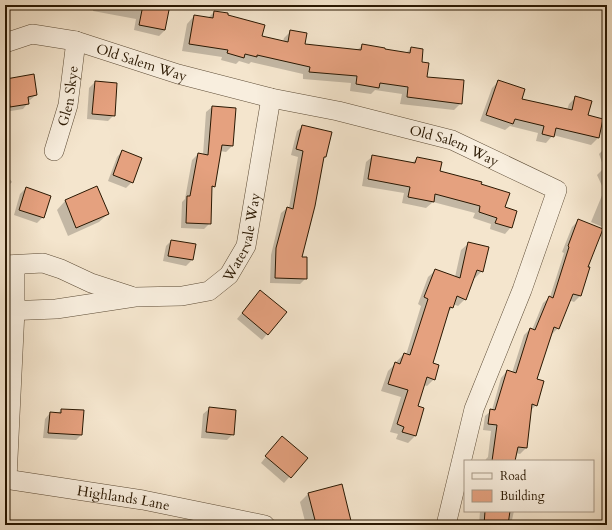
<svg xmlns="http://www.w3.org/2000/svg" width="612" height="530" font-family="Cardo,serif">
  <rect width="100%" height="100%" fill="#f4e5cd"/>
  <filter id="stains"><feTurbulence type="fractalNoise" baseFrequency=".005" numOctaves="4"/><feColorMatrix values="0 0 0 0 .2 0 0 0 0 .09 0 0 0 0 .02 0 0 0 .5 -.17"/></filter>
  <radialGradient id="worn" r=".72"><stop offset=".6" stop-color="#630" stop-opacity="0"/><stop offset="1" stop-color="#630" stop-opacity=".3"/></radialGradient>
  <!-- shadow -->
  <g fill="#0003">
    <polygon points="94,5 160,5 165,30 159,36 134,30 136,19 93,11"/>
    <polygon points="214,12 227,16 261,37 283,42 284,38 291,31 303,45 357,50 362,46 384,50 406,53 411,48 420,63 426,78 461,103 454,110 400,104 402,94 375,90 371,94 350,91 351,83 303,79 303,74 251,62 249,64 239,61 236,64 221,60 222,57 182,51 187,24 194,16 207,19"/>
    <polygon points="33,76 36,95 30,100 28,101 28,103 23,109 5,112 5,81 6,80"/>
    <polygon points="499,81 520,99 567,110 569,104 575,98 587,116 602,120 598,138 591,145 553,135 546,143 536,141 538,133 510,126 505,130 480,121 492,88"/>
    <polygon points="95,82 114,115 108,121 87,119 89,88"/>
    <polygon points="212,107 235,109 232,146 226,152 220,151 214,186 211,189 210,223 204,229 181,228 182,202 185,199 192,160 198,154 203,155 206,112"/>
    <polygon points="303,126 325,157 322,159 301,258 306,278 300,284 270,283 271,255 281,213 287,208 289,208 298,157 291,155 297,131"/>
    <polygon points="607,146 607,187 603,188 597,175 604,168 599,154"/>
    <polygon points="122,151 132,182 126,188 108,181 117,157"/>
    <polygon points="373,156 412,163 417,158 439,172 480,185 504,208 511,227 505,234 490,229 491,224 473,218 475,213 433,202 426,208 402,203 404,193 362,186 366,162"/>
    <polygon points="5,173 12,182 5,189"/>
    <polygon points="97,187 108,214 99,222 68,236 57,210 65,201"/>
    <polygon points="26,188 43,217 37,223 14,215 20,194"/>
    <polygon points="607,188 607,229 591,222 603,193"/>
    <polygon points="578,221 587,267 580,296 574,302 569,300 558,328 552,334 536,380 536,405 531,410 526,448 520,454 516,453 514,461 485,461 486,459 488,457 491,431 483,430 485,416 492,410 501,378 507,371 512,373 524,335 530,329 532,330 543,303 550,297 564,253 562,252 572,227"/>
    <polygon points="171,241 195,245 192,260 186,266 163,261 166,246"/>
    <polygon points="469,243 482,271 475,278 473,278 465,299 458,306 453,304 452,308 448,312 432,363 434,379 427,386 424,385 417,407 415,436 408,443 396,439 398,434 390,432 401,397 381,391 388,371 395,364 396,364 397,361 404,354 406,355 421,306 418,304 428,277 436,270 455,277 461,250"/>
    <polygon points="255,297 267,334 262,340 237,319"/>
    <polygon points="209,409 233,434 227,440 201,438 203,414"/>
    <polygon points="61,410 81,435 76,440 43,438 45,419 50,413 57,414"/>
    <polygon points="277,443 306,458 284,483 261,463"/>
    <polygon points="309,493 351,525 306,525 300,502"/>
    <polygon points="480,511 514,511 512,520 508,525 479,525"/>
    <polygon points="25,523 48,525 23,525"/>
  </g>
  <!-- building -->
  <g fill="#e5a17f" stroke="#2a1802">
    <polygon points="143,5 170,5 165,30 139,25"/>
    <polygon points="214,11 228,13 228,15 265,25 262,36 288,42 290,30 307,33 305,44 361,50 362,44 385,48 385,49 410,53 411,47 423,49 422,62 429,63 427,77 464,80 462,104 407,97 408,87 380,83 379,88 356,84 357,76 309,72 310,67 257,55 257,57 245,54 244,58 227,53 228,50 189,44 194,15 213,18"/>
    <polygon points="34,74 37,95 28,97 29,104 10,107 6,79"/>
    <polygon points="498,80 525,89 522,99 572,110 575,96 592,101 588,115 603,119 599,138 556,128 554,137 542,134 544,126 515,119 513,124 486,115"/>
    <polygon points="95,81 117,83 115,116 92,114"/>
    <polygon points="212,106 236,108 233,146 222,145 215,187 212,186 211,224 186,223 187,196 190,196 198,153 208,155"/>
    <polygon points="302,125 332,132 326,157 324,157 315,206 302,257 307,257 307,279 275,278 276,248 287,207 293,209 303,151 296,149"/>
    <polygon points="122,150 142,158 133,183 113,175"/>
    <polygon points="372,155 415,163 417,157 442,162 440,171 482,182 481,184 510,193 505,207 517,211 512,228 495,223 497,218 479,212 480,206 435,194 434,202 408,197 410,187 368,179"/>
    <polygon points="97,186 109,214 76,228 65,200"/>
    <polygon points="26,187 51,196 44,218 19,210"/>
    <polygon points="578,219 603,229 588,267 590,267 581,296 573,294 559,329 554,327 537,379 544,381 537,406 532,404 527,448 518,447 515,461 492,461 497,425 488,424 490,409 495,410 507,370 516,373 530,328 535,330 549,296 553,298 569,247 568,246"/>
    <polygon points="171,240 196,244 193,260 168,256"/>
    <polygon points="468,242 489,247 483,272 477,270 466,300 457,296 453,308 450,307 433,363 439,365 435,380 427,377 418,406 424,408 416,436 402,432 404,427 397,424 408,390 388,384 395,362 400,364 404,353 410,355 428,299 424,297 435,269 460,278"/>
    <polygon points="260,290 287,312 268,335 242,313"/>
    <polygon points="209,407 236,410 234,435 206,432"/>
    <polygon points="61,409 84,410 82,435 48,433 50,412 61,413"/>
    <polygon points="282,436 308,458 291,478 265,456"/>
    <polygon points="342,484 352,525 325,525 324,522 316,524 308,493"/>
    <polygon points="485,511 510,511 508,525 484,525"/>
  </g>
  <g fill="none" stroke-linecap="round" stroke-linejoin="round">
    <defs>
      <g id="minor">
        <path id="s1" d="M 5,43 L 32,34 L 76,41 L 178,74 L 271,98 L 338,111 L 452,140 L 557,190 L 522,290 L 474,409 L 446,525"/>
        <path id="s2" d="M 54,151 L 68,105 L 76,41"/>
        <polyline points="5,265 43,263 61,269 91,283 131,296"/>
        <path id="s3" d="M 5,311 L 56,309 L 135,297 L 182,296 L 209,291 L 229,275 L 246,246 L 271,98"/>
        <path id="s4" d="M 5,479 L 143,500 L 265,525"/>
        <polyline points="7,479 15,310 15,265"/>
      </g>
    </defs>
    <!-- minor casing -->
    <use href="#minor" stroke="#5c4b35" stroke-width="20"/>
    <!-- minor -->
    <use href="#minor" stroke="#f8eede" stroke-width="19"/>
  </g>
  <g text-anchor="middle" stroke-width="3" stroke-linejoin="round" paint-order="stroke">
    <!-- street labels -->
    <g font-size="14" fill="#2a1802" stroke="#f8eede">
      <text dy="5" stroke="none"><textPath href="#s1" startOffset="142">Old Salem Way</textPath></text>
      <text dy="5" stroke="none"><textPath href="#s2" startOffset="57">Glen Skye</textPath></text>
      <text dy="5" stroke="none"><textPath href="#s1" startOffset="466">Old Salem Way</textPath></text>
      <text dy="5" stroke="none"><textPath href="#s3" startOffset="272">Watervale Way</textPath></text>
      <text dy="5" stroke="none"><textPath href="#s4" startOffset="120">Highlands Lane</textPath></text>
    </g>
  </g>
  <!-- margin -->
  <rect width="612" height="530" fill="none" stroke="#f4e5cd" stroke-width="20"/>
  <rect x="6" y="6" width="600" height="518" fill="none" stroke="#2a1802" stroke-width="2"/>
  <rect x="10" y="10" width="592" height="510" fill="none" stroke="#2a1802"/>
  <!-- legend -->
  <rect x="464" y="460" width="130" height="52" fill="#f8eede" stroke="#a69886"/>
  <rect x="472" y="473" width="20" height="6" fill="#f8eede" stroke="#a69886"/>
  <text x="500" y="480" font-size="12" fill="#2a1802">Road</text>
  <rect x="472" y="490" width="20" height="12" fill="#e5a17f" stroke="#a69886"/>
  <text x="500" y="500" font-size="12" fill="#2a1802">Building</text>
  <rect width="100%" height="100%" filter="url(#stains)"/>
  <rect width="100%" height="100%" fill="url(#worn)"/>
</svg>
